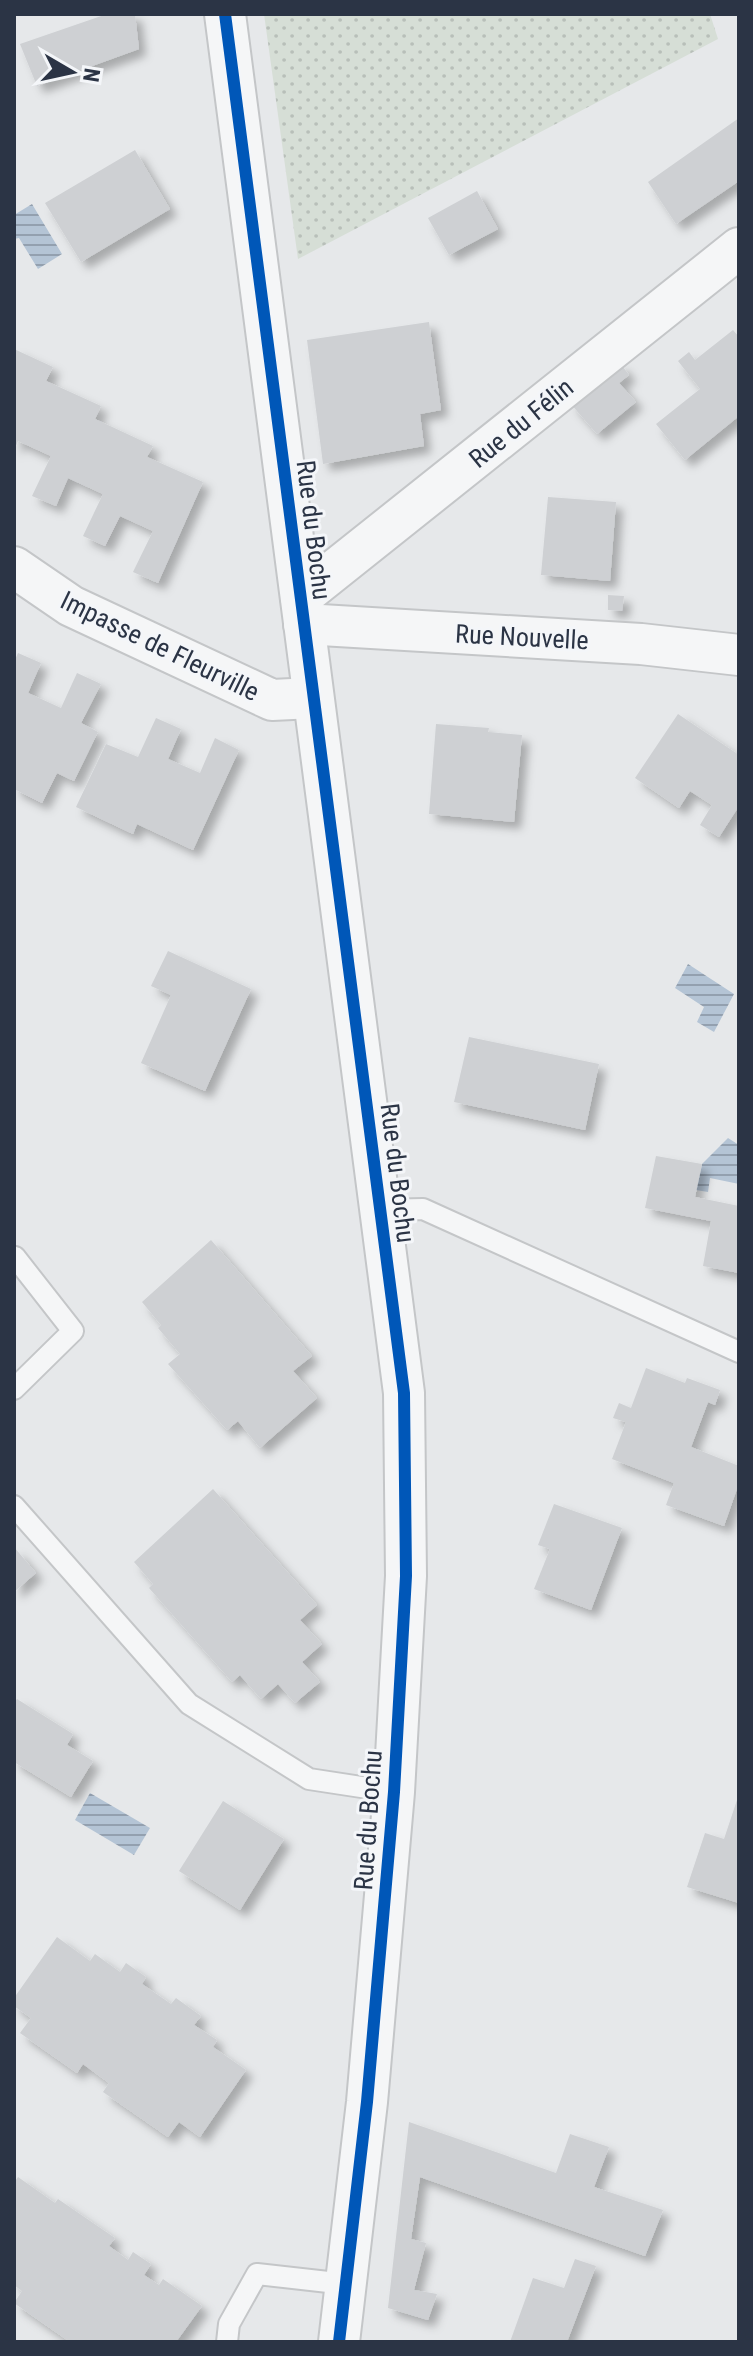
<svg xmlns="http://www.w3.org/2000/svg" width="753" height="2356" font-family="'Roboto Condensed',sans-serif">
  <defs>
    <pattern id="grass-dots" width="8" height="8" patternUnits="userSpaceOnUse" patternTransform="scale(2)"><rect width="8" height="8" fill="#d6ded6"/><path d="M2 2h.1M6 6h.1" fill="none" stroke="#b8bfb9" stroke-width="1.8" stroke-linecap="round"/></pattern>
    <pattern id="water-rules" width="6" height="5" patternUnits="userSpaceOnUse" patternTransform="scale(2)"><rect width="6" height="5" fill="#b4c4d5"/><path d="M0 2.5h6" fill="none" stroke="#93a0af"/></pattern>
    <filter id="shadow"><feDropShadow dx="7" dy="7" stdDeviation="4" flood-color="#0004"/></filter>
  </defs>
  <rect width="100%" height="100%" fill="#e6e8ea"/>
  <!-- grass -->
  <polygon fill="url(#grass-dots)" points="264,14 710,14 718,39 298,259"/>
  <!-- water -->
  <g fill="url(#water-rules)">
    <polygon points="32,204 62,254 38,269 19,238 14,239 14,215"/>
    <polygon points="688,964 734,994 714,1032 697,1022 704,1007 675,988"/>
    <polygon points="728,1138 739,1145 739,1184 710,1178 708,1192 696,1190 702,1164"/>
    <polygon points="90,1793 150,1828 134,1855 75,1820"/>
  </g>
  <!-- building -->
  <g fill="#ced0d3" filter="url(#shadow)">
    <polygon points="107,14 135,14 139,49 37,86 20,44"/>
    <polygon points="739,118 739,181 676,224 648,182"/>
    <polygon points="135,150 170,209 81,262 45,203"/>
    <polygon points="477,191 498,229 449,255 428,218"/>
    <polygon points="429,322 441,410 420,414 424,446 323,464 307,340"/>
    <polygon points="733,330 739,337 739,416 685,460 656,424 700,389 678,361 689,352 695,360"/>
    <polygon points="14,349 53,367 46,381 101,406 95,419 153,446 147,457 203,482 158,583 133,572 153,531 120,516 105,546 83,536 103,494 68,478 56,506 32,496 51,456 18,441 14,450"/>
    <polygon points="620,363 629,375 619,383 636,402 597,434 570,403"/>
    <polygon points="548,497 616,502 610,581 541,575"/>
    <polygon points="608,595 624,596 622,611 608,610"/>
    <polygon points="18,653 41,663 28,693 61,708 77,673 101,684 81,723 98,732 74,781 57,773 42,803 14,789 14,662"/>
    <polygon points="678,714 739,755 739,806 719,837 700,825 712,805 690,791 679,808 635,778"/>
    <polygon points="156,718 181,729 168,759 200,773 215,738 239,750 193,850 137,824 133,834 76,807 106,744 138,757"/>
    <polygon points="436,724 489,728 488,732 522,735 514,822 429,814"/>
    <polygon points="168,951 251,989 205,1091 141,1063 171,995 151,986"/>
    <polygon points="469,1037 599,1064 585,1130 454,1102"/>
    <polygon points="656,1156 702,1164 695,1197 739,1206 739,1273 703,1266 711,1221 645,1208"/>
    <polygon points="211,1240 312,1356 293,1371 317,1398 260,1448 238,1421 227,1430 168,1364 180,1354 158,1328 161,1325 142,1302"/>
    <polygon points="646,1368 685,1383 687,1378 720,1390 715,1405 708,1402 691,1447 739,1466 739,1483 724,1526 666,1505 674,1483 612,1459 626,1422 613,1418 619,1403 631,1408"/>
    <polygon points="213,1489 317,1605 300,1620 322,1644 302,1662 320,1682 295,1703 278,1684 261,1699 240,1675 232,1682 149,1588 153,1584 134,1562"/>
    <polygon points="554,1504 622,1528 591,1610 534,1589 550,1549 538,1545"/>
    <polygon points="14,1547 36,1573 14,1592"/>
    <polygon points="17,1699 73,1734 67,1745 93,1761 71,1797 14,1762 14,1703"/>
    <polygon points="738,1797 739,1797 739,1903 687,1887 705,1833 724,1839"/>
    <polygon points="223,1801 284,1839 240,1910 179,1871"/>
    <polygon points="57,1937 90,1961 95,1954 120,1972 126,1963 146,1977 142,1984 171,2004 176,1998 201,2016 194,2025 217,2040 213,2047 246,2070 200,2137 179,2122 168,2137 103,2092 109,2083 83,2064 77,2073 20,2033 31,2018 14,2006 14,1998"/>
    <polygon points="409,2122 556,2173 570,2134 609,2147 594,2187 663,2210 645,2256 420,2177 411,2239 426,2243 414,2290 437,2294 428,2320 388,2308"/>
    <polygon points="18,2177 55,2203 58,2199 115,2238 109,2246 128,2260 133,2252 151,2264 144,2275 159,2285 163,2279 202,2306 176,2342 70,2342 14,2303 22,2291 14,2285 14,2183"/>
    <polygon points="575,2259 596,2266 567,2342 510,2342 533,2278 564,2288"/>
  </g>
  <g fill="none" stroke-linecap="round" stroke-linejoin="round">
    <defs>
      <g id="service">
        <polyline points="380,1210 423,1209 739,1352"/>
        <polyline points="14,1389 73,1331 15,1257"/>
        <polyline points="14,1506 189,1704 309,1779 394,1792"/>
        <polyline points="227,2342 229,2324 257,2274 346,2284"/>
      </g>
      <g id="minor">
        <polyline points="225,14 404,1393 406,1576 394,1792 367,2102 339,2342"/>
        <polyline points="14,567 71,606 272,700 313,698"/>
        <polyline points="301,597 739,248"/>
        <polyline points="304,624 641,644 739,655"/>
      </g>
    </defs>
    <!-- service casing -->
    <use href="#service" stroke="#c4c6c8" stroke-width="24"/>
    <!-- minor casing -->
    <use href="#minor" stroke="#c4c6c8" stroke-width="44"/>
    <!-- service -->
    <use href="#service" stroke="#f5f6f7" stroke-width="20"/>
    <!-- minor -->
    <use href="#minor" stroke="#f5f6f7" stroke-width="40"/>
    <defs>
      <polyline id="cycleway" points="225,14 404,1393 406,1576 394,1792 367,2102 339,2342"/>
    </defs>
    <!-- cycleway casing -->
    <use href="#cycleway" stroke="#f4f6f9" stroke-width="17"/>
    <!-- cycleway -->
    <use href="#cycleway" stroke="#0057b8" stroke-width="12"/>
  </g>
  <g text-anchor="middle" stroke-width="6" stroke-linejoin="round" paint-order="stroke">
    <!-- street labels -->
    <g font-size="26" fill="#2b3445" stroke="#f4f6f9">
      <text transform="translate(521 423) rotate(-39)" y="9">Rue du Félin</text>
      <text transform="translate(314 530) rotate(83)" y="9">Rue du Bochu</text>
      <text transform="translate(522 637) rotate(3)" y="9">Rue Nouvelle</text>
      <text transform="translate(160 646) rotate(26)" y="9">Impasse de Fleurville</text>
      <text transform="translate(398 1173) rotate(83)" y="9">Rue du Bochu</text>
      <text transform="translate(368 1820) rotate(-86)" y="9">Rue du Bochu</text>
    </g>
  </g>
  <!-- border -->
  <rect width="753" height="2356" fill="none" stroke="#2b3445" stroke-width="32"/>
  <!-- north arrow -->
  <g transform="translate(72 72) rotate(99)" stroke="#f4f6f9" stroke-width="6" paint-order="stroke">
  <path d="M0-6L14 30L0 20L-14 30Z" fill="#2b3445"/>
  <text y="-12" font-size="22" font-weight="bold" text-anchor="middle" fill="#2b3445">N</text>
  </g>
</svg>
